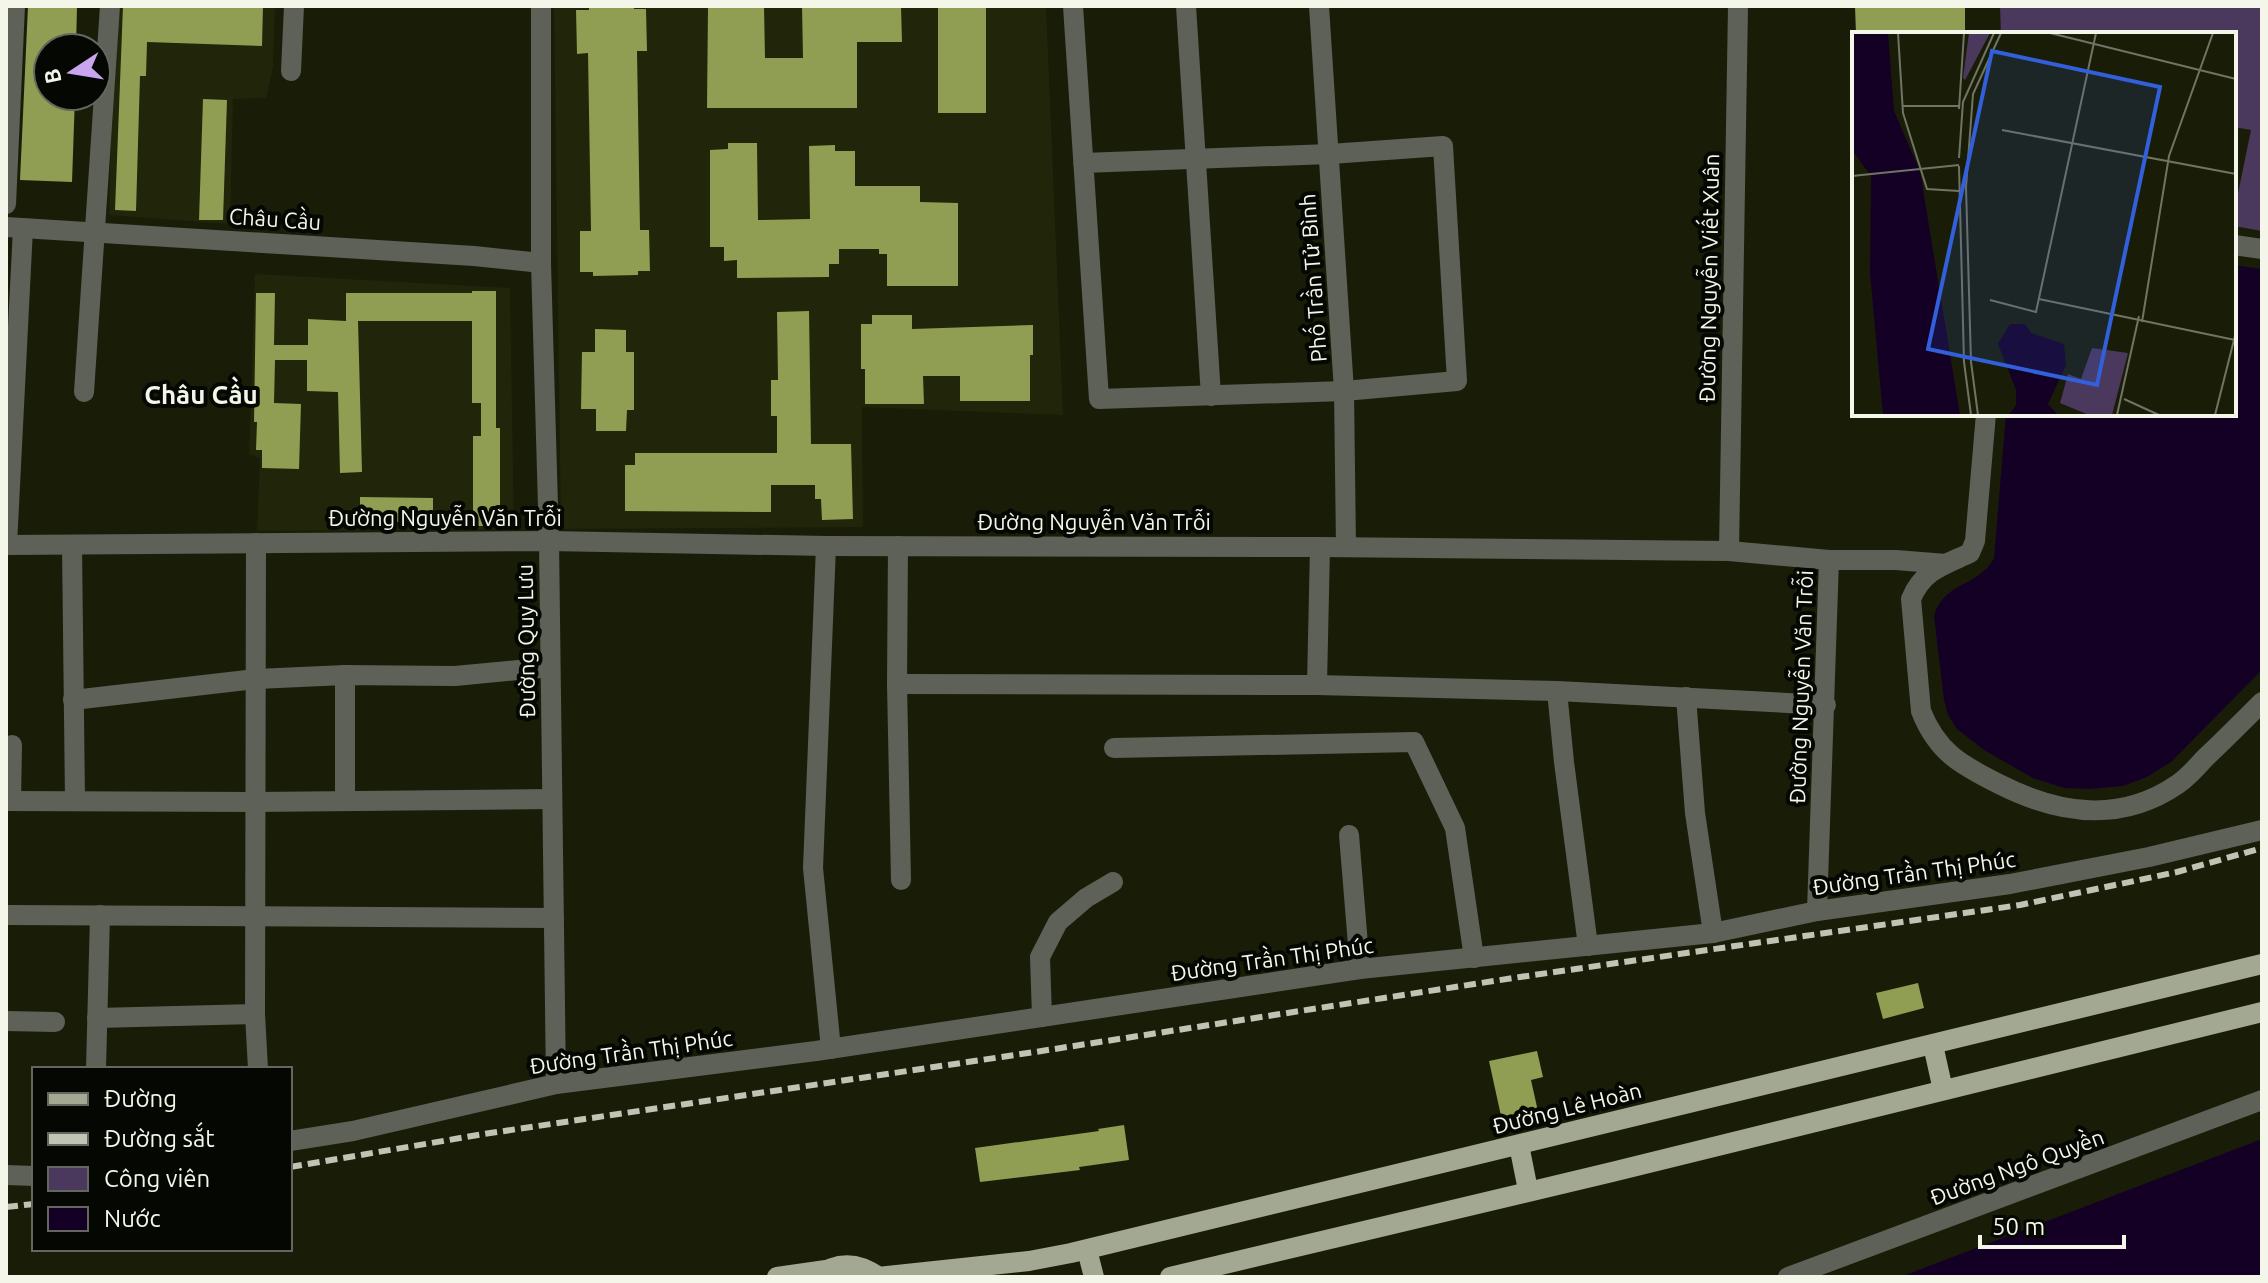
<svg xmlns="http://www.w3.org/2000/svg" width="2268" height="1283" font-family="Ubuntu,sans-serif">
  <rect width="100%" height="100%" fill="#191d08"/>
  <!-- built -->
  <g fill="#212509">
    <polygon points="113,6 275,6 273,67 266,98 233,99 230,224 109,215"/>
    <polygon points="554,6 1046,6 1063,415 862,407 863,527 561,529"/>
    <polygon points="255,274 510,288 514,529 257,531 260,458 249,454"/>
  </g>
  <!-- green -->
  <polygon fill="#4a385d" points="2000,6 2262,6 2262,231 2234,226 2234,213 2251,130 2234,127 2234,34 2001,34"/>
  <!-- water -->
  <g fill="#140025">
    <path d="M 2234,265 L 2262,269 L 2262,670 L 2171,762 L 2147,777 L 2123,786 L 2090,789 L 2064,788 L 2033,778 L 1984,750 L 1957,729 L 1948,715 L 1944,700 L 1934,616 C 1943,582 1980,586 1994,558 L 2006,414 L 2234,414 Z"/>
    <polygon points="2262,1139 2262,1277 1900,1277"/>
  </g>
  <!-- building -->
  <g fill="#909e53">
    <polygon points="28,6 77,6 76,48 48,48 48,96 75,96 72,182 20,180"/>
    <polygon points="123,6 263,6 262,46 147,42 146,76 140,76 136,211 115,210"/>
    <polygon points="589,6 634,6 634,9 646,9 647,51 637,51 640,230 649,230 650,271 638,271 638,275 593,276 593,272 580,272 580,231 591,231 588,53 577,54 576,10 589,10"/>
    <polygon points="708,6 764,6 765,58 803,58 802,6 901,6 902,42 857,42 857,108 707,108"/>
    <rect x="938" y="6" width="48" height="107"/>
    <polygon points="1855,6 1965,6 1965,34 1856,34"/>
    <polygon points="203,99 227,100 223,220 199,220"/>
    <polygon points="728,143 757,143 758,220 810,219 809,146 835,145 835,151 855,151 855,186 920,186 920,202 958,203 958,286 887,286 887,254 879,254 879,249 839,249 839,264 829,264 829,277 737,278 737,260 724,261 724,247 710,247 710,150 728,149"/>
    <polygon points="472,291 496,291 496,428 500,428 500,526 473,526 473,436 481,436 481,403 472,403 472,321 352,321 358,321 362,472 340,473 338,392 307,391 307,360 275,360 274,403 301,404 299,469 262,468 262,450 256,450 257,422 254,422 256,293 275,293 274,345 308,345 308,319 346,321 346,293 472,293"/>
    <polygon points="809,311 811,444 851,444 853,519 822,520 821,499 815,499 815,485 771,485 771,512 625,511 625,465 635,465 635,453 777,453 777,416 771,416 771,380 778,380 777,312"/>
    <polygon points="872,315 912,315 912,329 1033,325 1033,355 1030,355 1030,401 960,401 960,376 923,376 924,404 865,404 865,369 861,369 861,324 872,324"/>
    <polygon points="595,329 626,330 626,352 634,352 634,410 627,410 626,431 596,431 596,409 581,409 582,352 595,352"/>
    <polygon points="360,497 433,498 433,522 360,522"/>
    <polygon points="1918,983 1924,1008 1883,1019 1876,993"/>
    <polygon points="1537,1051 1543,1077 1531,1080 1539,1116 1503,1125 1489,1061"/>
    <polygon points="1124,1125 1129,1160 1079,1167 1080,1170 980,1182 975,1148 1099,1131 1098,1129"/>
  </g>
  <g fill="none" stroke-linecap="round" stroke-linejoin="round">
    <!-- minor -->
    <g stroke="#5e6157" stroke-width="20">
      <polyline points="541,6 541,263 549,541 556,1084"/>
      <polyline points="1073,6 1099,399 1344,391 1457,381 1443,146 1330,154 1083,163"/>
      <polyline points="1186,6 1211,396"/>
      <polyline points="1319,6 1344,391 1346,547"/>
      <polyline points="291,71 294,6"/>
      <polyline points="6,204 15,6"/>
      <polyline points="6,227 474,256 541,263"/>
      <polyline points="2234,245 2262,249"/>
      <polyline points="84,392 110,6"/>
      <path d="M 1986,414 L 1975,541 L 1970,553 C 1944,565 1923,570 1911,599 L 1921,711 C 1937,752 1961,765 1999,784 C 2058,814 2120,824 2178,784 C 2188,777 2197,767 2205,758 C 2224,740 2243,721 2262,702"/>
      <polyline points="256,543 255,1014 258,1069"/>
      <polyline points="6,545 549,541 826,546 1320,547 1729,551 1829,560 1817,911"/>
      <polyline points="7,545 23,228"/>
      <polyline points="72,545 75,801"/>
      <polyline points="826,546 813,868 831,1049"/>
      <polyline points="898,546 897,684 901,880"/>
      <polyline points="1729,551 1738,6"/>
      <polyline points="1829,560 1896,560 1946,564"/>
      <polyline points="345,675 345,801"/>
      <polyline points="897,684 1317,685 1557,691 1826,705"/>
      <polyline points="1317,685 1320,547"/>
      <polyline points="1557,691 1564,762 1588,946"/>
      <polyline points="1686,697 1695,813 1713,933"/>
      <polyline points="73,700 256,679 345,675 455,676 550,667"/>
      <polyline points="1114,748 1414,742 1455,828 1474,958"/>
      <polyline points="6,801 255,802 552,799"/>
      <polyline points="11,801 12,745"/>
      <polyline points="1349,835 1360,969"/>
      <polyline points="6,915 554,918"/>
      <polyline points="1042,1017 1040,957 1058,922 1086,898 1113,882"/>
      <polyline points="97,1018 255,1014"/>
      <polyline points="6,1021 55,1022"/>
      <polyline points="96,1069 100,915"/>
      <polyline points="290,1141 353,1131 556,1084 816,1051 1360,969 1713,933 1817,911 2010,884 2149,857 2262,830"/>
      <polyline points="6,1175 34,1176"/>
      <polyline points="1788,1277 2262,1100"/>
    </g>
    <!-- major -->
    <g stroke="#a3a893" stroke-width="20">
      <polyline points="1933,1045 1943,1090"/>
      <polyline points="1519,1145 1528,1190"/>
      <polyline points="1087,1250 1094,1277"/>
      <polyline points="777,1277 826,1270"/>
      <path d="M 816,1277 C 837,1261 858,1262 879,1277"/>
      <polyline points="878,1277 1029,1261 1071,1253 2262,964"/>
      <polyline points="1170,1277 1612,1172 2262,1012"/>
    </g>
    <!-- rail -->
    <g stroke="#c1c4b5" stroke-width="6" stroke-dasharray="12 6" stroke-linecap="butt">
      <polyline points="290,1167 484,1134 1035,1052 1520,977 2020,905 2177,872 2262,848"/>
      <polyline points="6,1207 34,1204"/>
    </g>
  </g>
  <g text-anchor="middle" stroke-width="8" stroke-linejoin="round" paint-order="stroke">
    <!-- street labels -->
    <g font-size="22" fill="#f3f6e9" stroke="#050702">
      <text transform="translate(275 219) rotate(4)" y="8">Châu Cầu</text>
      <text transform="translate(1313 278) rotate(-94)" y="8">Phố Trần Tử Bình</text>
      <text transform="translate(1709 278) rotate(-89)" y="8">Đường Nguyễn Viết Xuân</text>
      <text x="445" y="526">Đường Nguyễn Văn Trỗi</text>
      <text x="1094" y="530">Đường Nguyễn Văn Trỗi</text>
      <text transform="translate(526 641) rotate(-91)" y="8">Đường Quy Lưu</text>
      <text transform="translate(1801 687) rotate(-88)" y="8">Đường Nguyễn Văn Trỗi</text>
      <text transform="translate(1914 873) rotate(-8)" y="8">Đường Trần Thị Phúc</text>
      <text transform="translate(1272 959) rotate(-8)" y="8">Đường Trần Thị Phúc</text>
      <text transform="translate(631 1052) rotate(-8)" y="8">Đường Trần Thị Phúc</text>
      <text transform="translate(1567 1108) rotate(-14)" y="8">Đường Lê Hoàn</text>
      <text transform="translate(2017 1167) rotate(-20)" y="8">Đường Ngô Quyền</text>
    </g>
    <!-- quarter labels -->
    <g font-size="26" font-weight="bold" fill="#f3f6e9" stroke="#050702">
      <text x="201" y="404">Châu Cầu</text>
    </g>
  </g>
  <!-- overview -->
  <g transform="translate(1852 32)">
    <rect width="384" height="384" fill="#191d08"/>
    <path d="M 117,1 L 138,1 L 113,48 L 111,46 ZM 240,316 L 276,321 L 260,383 L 237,383 L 208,371 L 216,342 L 229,347 Z" fill="#4a385d"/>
    <path d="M 0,1 L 36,1 L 42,79 L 68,139 L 108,383 L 31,383 L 18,241 L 19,144 L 0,118 ZM 158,292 L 173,292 L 179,301 L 212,312 L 214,333 L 196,372 L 206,383 L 157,383 L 164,373 L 164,358 L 146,312 Z" fill="#140025"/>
    <path fill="none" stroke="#707462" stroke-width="2" d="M 46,1 L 51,81 L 75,157 L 107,159M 198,1 L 384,47M 50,74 L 107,74M 107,77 L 112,1M 150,98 L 384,142M 107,126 L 111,70 L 142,1M 107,134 L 112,330 L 119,383M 0,144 L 107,133M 187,267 L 383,308M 138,268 L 184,280 L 244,1M 290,290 L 317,124 L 361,1M 272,367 L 307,383M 126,383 L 119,330 L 114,155 L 121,62 L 149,1M 265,383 L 287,284M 363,383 L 384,300"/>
    <path fill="#325fda" fill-opacity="0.15" stroke="#325fda" stroke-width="4" d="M 140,19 L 308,55 L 245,353 L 76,317 Z"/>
    <rect width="384" height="384" fill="none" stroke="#f3f6e9" stroke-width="4"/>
  </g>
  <!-- border -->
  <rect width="2268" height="1283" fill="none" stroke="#f3f6e9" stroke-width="16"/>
  <!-- legend -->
  <rect x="32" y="1067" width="260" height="184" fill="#050702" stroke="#64675e" stroke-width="2"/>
  <rect x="48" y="1093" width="40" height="12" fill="#a3a893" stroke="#64675e" stroke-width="2"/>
  <text x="104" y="1107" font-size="24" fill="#f3f6e9">Đường</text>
  <rect x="48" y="1133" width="40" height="12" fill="#c1c4b5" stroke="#64675e" stroke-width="2"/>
  <text x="104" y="1147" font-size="24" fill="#f3f6e9">Đường sắt</text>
  <rect x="48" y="1167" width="40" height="24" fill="#4a385d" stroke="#64675e" stroke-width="2"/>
  <text x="104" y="1187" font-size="24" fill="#f3f6e9">Công viên</text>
  <rect x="48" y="1207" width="40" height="24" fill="#140025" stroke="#64675e" stroke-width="2"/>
  <text x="104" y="1227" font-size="24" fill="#f3f6e9">Nước</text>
  <!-- north arrow -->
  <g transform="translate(72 72) rotate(258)"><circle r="38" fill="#050702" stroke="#64675e" stroke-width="2"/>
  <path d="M0-6L14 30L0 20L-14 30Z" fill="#c8a5ef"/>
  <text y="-12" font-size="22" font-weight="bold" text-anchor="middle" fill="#f3f6e9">B</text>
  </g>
  <!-- scale -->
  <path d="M1980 1235v12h144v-12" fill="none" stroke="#f3f6e9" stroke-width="4"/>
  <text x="1992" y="1235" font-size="24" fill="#f3f6e9" stroke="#050702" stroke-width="6" paint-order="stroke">50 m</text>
</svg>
